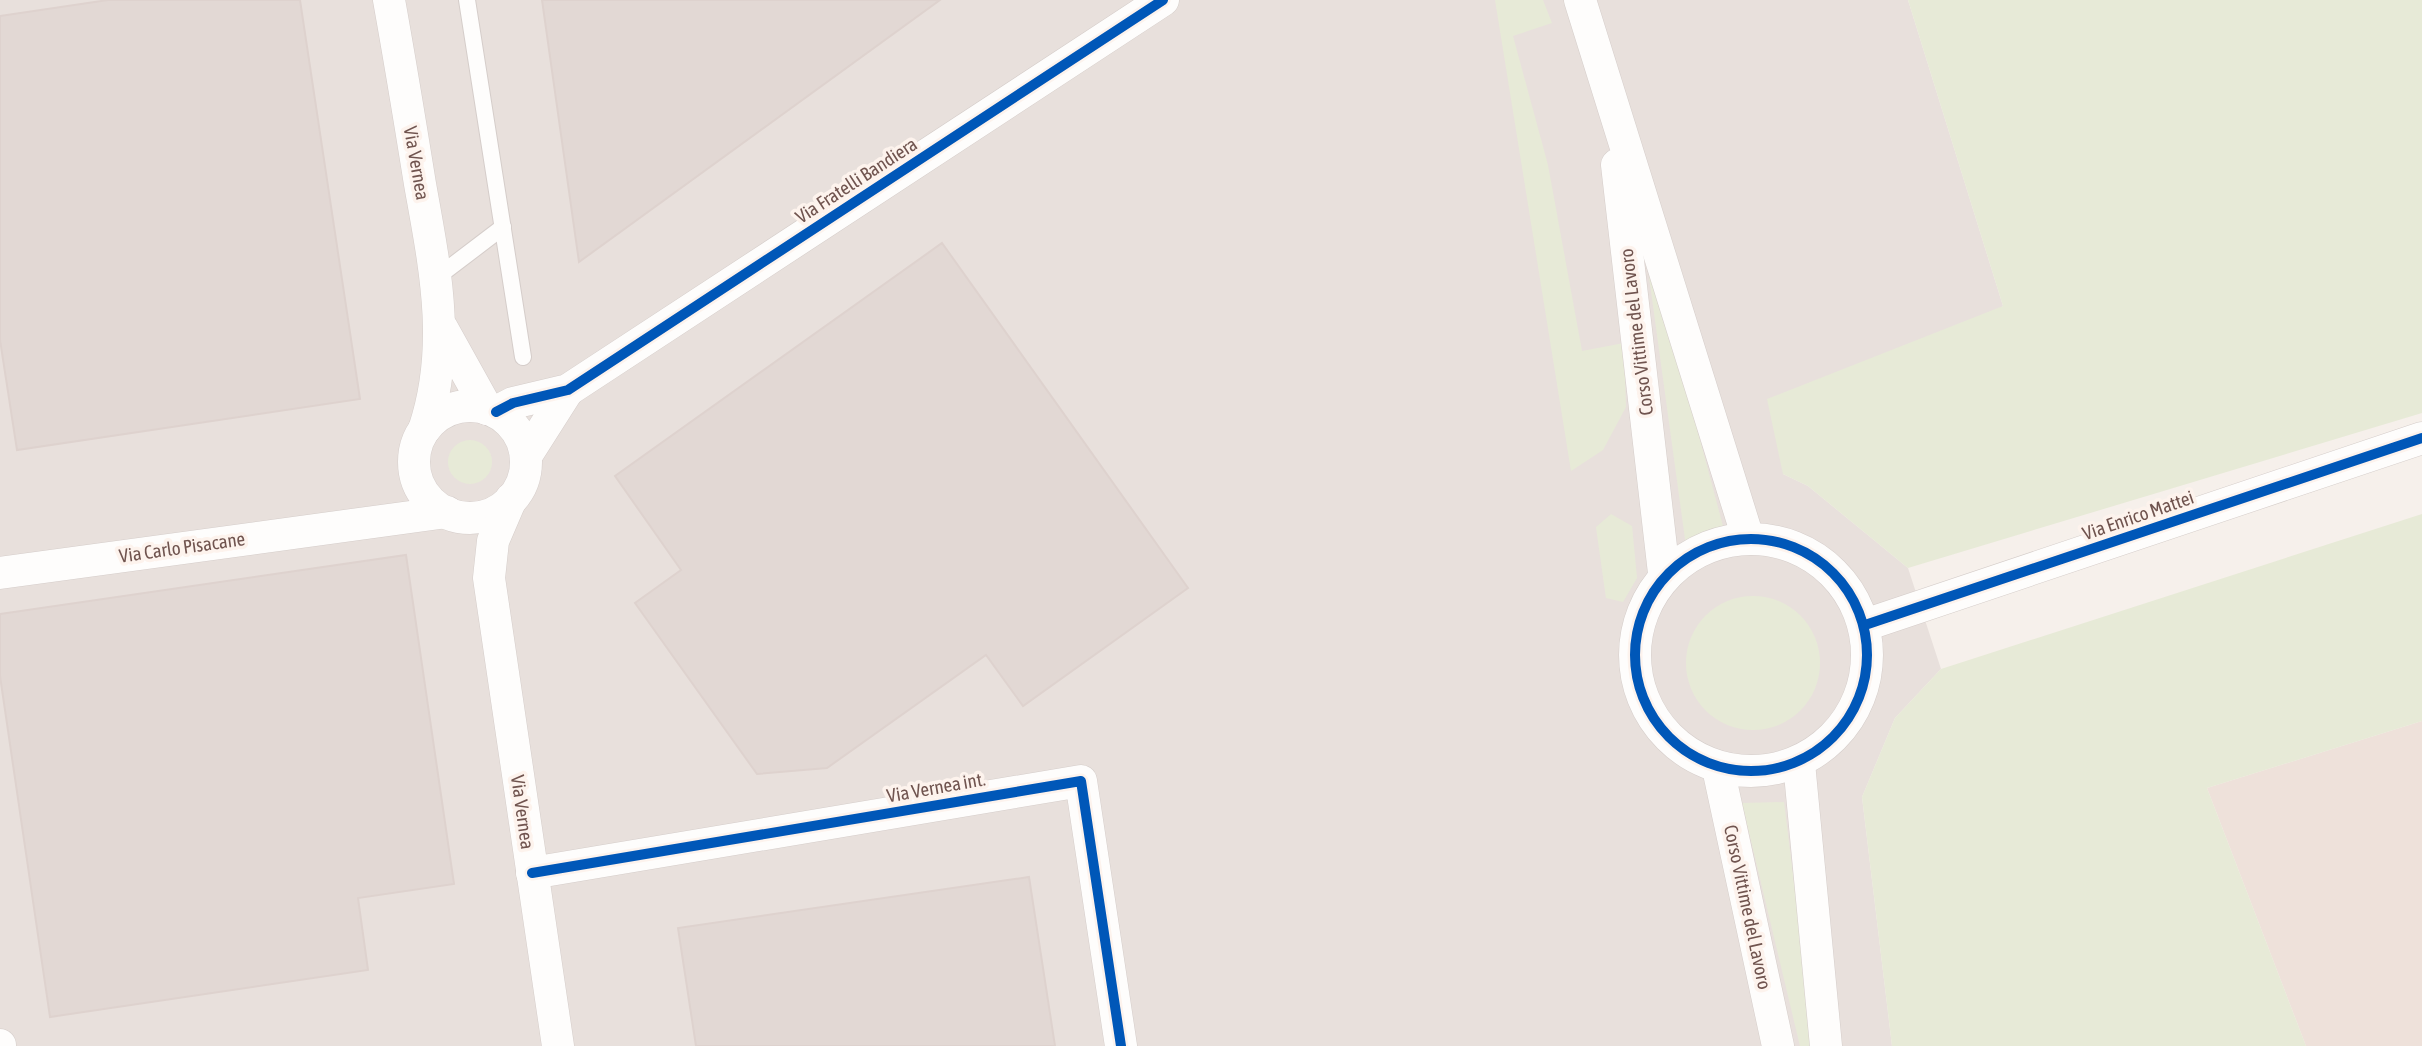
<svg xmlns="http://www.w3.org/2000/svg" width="2422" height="1046" font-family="'Asap Condensed',sans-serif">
  <rect width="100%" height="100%" fill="#f6f0eb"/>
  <!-- residential -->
  <polygon fill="#eee1da" points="2422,721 2422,1046 2306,1046 2207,788"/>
  <!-- industrial -->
  <polygon fill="#e8e0dc" points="0,0 1908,0 2003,306 1783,474 1808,486 1908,568 1941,669 1895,718 1862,797 1892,1046 0,1046"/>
  <!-- green -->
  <g fill="#e7ead7">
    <polygon points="1495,0 1543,0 1552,23 1513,36 1548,165 1582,351 1624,343 1626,407 1603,450 1571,471"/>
    <polygon points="1908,0 2422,0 2422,413 1908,568 1808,486 1783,474 1767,399 2003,306"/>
    <polygon points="1641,218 1724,530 1686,546"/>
    <circle cx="470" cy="462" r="22"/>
    <polygon points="1611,514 1632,526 1637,578 1623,602 1606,598 1596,527"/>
    <polygon points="2422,514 2422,721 2207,788 2306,1046 1892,1046 1862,797 1895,718 1941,669"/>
    <circle cx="1753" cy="663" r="67"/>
    <polygon points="1784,802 1814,1046 1800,1046 1742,803"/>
  </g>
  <!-- building -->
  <g fill="#e2d8d4" stroke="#ded2ce" stroke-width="2">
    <polygon points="108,0 300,0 360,399 17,450 0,340 0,16"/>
    <polygon points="542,0 940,0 579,262"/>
    <polygon points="942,243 1188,588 1023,706 986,655 827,768 757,774 635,603 681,570 615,476"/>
    <polygon points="406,555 454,884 358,898 368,970 50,1017 0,676 0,614"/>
    <polygon points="1029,877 1055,1046 696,1046 678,928"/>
  </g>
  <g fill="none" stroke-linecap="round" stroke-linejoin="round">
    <defs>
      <g id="service">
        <polyline points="467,0 523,357"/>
        <polyline points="436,278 503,227"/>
      </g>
      <g id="minor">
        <path d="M 389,0 C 400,61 410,122 420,184 C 435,268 452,347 424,430"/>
        <polyline points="1580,0 1748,538"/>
        <polyline points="1617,165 1664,573"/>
        <polyline points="442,328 487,409"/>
        <circle cx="470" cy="462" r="56"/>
        <polyline points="496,412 513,403 568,390 1163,0"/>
        <polyline points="526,456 568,390"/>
        <polyline points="511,499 493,541 489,578 558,1046"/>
        <circle cx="1751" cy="655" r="116"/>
        <polyline points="0,573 447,512"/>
        <polyline points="1865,625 2422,438"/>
        <polyline points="1799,763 1826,1046"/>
        <polyline points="1718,768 1778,1046"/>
        <polyline points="532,873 1081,781 1121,1046"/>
        <polyline points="0,1045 0,1046"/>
      </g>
    </defs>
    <!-- service casing -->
    <use href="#service" stroke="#d5cdca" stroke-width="18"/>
    <!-- minor casing -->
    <use href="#minor" stroke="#d5cdca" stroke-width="33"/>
    <!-- service -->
    <use href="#service" stroke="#fefdfc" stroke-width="16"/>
    <!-- minor -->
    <use href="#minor" stroke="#fefdfc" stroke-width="32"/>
    <defs>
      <g id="cycleway">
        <polyline points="496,412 513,403 568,390 1163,0"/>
        <circle cx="1751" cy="655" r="116"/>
        <polyline points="1865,625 2422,438"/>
        <polyline points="532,873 1081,781 1121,1046"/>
      </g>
    </defs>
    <!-- cycleway casing -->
    <use href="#cycleway" stroke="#fdf3ed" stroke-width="15"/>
    <!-- cycleway -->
    <use href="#cycleway" stroke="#0057b8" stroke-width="10"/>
  </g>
  <g text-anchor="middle" stroke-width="7" stroke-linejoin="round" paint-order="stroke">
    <!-- street labels -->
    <g font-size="19" fill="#70544f" stroke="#fdf3ed">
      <text transform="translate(417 163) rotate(80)" y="7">Via Vernea</text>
      <text transform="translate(856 180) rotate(-33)" y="7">Via Fratelli Bandiera</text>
      <text transform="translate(1636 332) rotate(-97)" y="7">Corso Vittime del Lavoro</text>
      <text transform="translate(2138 515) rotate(-19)" y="7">Via Enrico Mattei</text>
      <text transform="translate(182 547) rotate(-8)" y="7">Via Carlo Pisacane</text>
      <text transform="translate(936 787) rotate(-10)" y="7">Via Vernea int.</text>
      <text transform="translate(523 812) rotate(82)" y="7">Via Vernea</text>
      <text transform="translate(1748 907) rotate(78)" y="7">Corso Vittime del Lavoro</text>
    </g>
  </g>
</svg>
